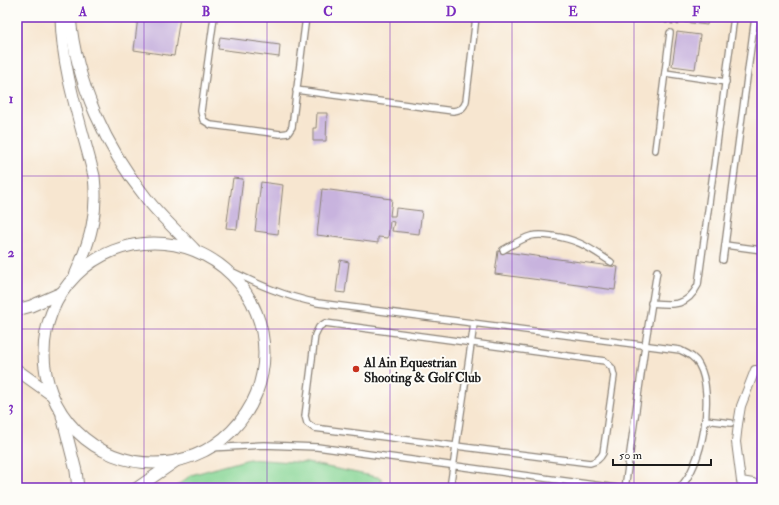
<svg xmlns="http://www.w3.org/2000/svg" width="779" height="505" font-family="'IM FELL Double Pica',serif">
  <rect width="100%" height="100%" fill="#fdfcf7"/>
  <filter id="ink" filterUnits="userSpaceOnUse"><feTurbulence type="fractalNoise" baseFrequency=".025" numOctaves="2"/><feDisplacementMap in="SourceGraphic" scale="8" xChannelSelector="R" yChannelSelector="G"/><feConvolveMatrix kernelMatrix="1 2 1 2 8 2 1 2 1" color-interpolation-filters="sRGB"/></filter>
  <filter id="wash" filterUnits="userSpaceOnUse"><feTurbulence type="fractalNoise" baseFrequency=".012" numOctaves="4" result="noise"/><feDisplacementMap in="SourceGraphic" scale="16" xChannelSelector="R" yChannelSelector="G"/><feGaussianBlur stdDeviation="0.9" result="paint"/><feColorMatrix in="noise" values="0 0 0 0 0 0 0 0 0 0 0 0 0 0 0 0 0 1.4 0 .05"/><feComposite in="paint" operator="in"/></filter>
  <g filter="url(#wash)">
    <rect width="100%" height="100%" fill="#f7e6d0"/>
    <!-- green -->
    <polygon fill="#86d594" stroke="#517858" points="249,459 307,463 382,478 381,488 174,488 191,475"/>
    <g id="blocks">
      <!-- building -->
      <g fill="#c8b3de">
        <polygon points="138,17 180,17 174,56 134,50"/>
        <polygon points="685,17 708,17 707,25 684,22"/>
        <polygon points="677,32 700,35 695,69 672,66"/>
        <polygon points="220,37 280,45 279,57 218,49"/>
        <polygon points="317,113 327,113 326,141 313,141 313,128 316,128"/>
        <polygon points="233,178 243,179 237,229 226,228"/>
        <polygon points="261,182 283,185 278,234 255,231"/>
        <polygon points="322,189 383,197 383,198 392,199 390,216 395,216 396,208 422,211 419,234 392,231 394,222 390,221 388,238 378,237 378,243 317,235"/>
        <polygon points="498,251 618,267 615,290 495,274"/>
        <polygon points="340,260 349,262 345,293 336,292"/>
      </g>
    </g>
  </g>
  <g filter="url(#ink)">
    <use href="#blocks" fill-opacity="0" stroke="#8a8176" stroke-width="1"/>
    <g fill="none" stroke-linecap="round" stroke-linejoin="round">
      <defs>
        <g id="service">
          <polyline points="214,17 201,111 203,120 211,125 280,134 288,133 292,127 306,17"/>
          <polyline points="665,73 726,82"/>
          <path d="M 296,90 L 453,111 C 461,110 464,108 466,101 L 476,17"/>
          <polyline points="655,150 670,33"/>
          <polyline points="725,245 762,250"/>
          <path d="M 503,250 C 512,245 521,239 531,236 C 538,234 545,235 552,236 C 578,239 589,248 611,262"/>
          <polyline points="723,260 755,17"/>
          <path d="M 225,268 C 257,284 283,296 318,303 L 680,350 C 688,354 695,357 699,365 C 715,393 703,467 679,488"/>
          <path d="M 651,303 C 673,305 687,307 698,285 L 734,17"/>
          <path d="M 325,323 L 605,361 L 612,368 L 614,376 L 603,453 C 600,459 596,462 590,463 L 314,428 L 307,423 L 305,416 L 315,335 L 319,327 Z"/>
          <polyline points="705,420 731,423"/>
          <polyline points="209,448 264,445 317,447 617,488"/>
          <polyline points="450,488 474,324"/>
          <polyline points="625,488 645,346 657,271"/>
        </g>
        <polyline id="pedestrian" points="761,488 753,483 741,481 736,442 738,424 741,406 755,370 762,371"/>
        <g id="minor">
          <path d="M 61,17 C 62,71 81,124 94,176 C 98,213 91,239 76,273"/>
          <path d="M 70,17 C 76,83 106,148 147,199 C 161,217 179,233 195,250"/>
          <circle cx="154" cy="353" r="110"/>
          <polyline points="17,310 31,306 61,293"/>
          <polyline points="17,370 52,395"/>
          <polyline points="62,416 76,471 78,488"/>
          <polyline points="137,488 176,461"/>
        </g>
      </defs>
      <!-- service casing -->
      <use href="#service" stroke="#8a8176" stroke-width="8"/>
      <!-- pedestrian casing -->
      <use href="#pedestrian" stroke="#8a8176" stroke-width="10"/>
      <!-- minor casing -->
      <use href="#minor" stroke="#8a8176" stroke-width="13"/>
      <!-- path -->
      <polyline stroke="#8a8176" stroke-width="2.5" stroke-dasharray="3 3" stroke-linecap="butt" points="629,17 678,24 679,17"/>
      <!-- service -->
      <use href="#service" stroke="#fff" stroke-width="5.5"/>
      <!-- pedestrian -->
      <use href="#pedestrian" stroke="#fff" stroke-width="8"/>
      <!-- minor -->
      <use href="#minor" stroke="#fff" stroke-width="11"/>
    </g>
  </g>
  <!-- grid -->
  <path fill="none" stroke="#7b2cbf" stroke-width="1" stroke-opacity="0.55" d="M 144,17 L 144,488M 267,17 L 267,488M 390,17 L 390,488M 512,17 L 512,488M 634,17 L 634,488M 17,176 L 762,176M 17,329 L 762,329"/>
  <!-- markers -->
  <circle fill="#c8321e" stroke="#fdfcf7" stroke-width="1.5" cx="356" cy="369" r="4"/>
  <g text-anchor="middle" stroke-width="4" stroke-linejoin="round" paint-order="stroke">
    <!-- poi labels -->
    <g font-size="13" font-weight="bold" fill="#1c1c1c" stroke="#fdfcf7" text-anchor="start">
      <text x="364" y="367">Al Ain Equestrian<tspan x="364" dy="15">Shooting &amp; Golf Club</tspan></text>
    </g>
  </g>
  <!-- margin -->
  <rect width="779" height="505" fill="none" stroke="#fdfcf7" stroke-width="44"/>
  <!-- scale -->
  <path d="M613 459v6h98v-6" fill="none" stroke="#1c1c1c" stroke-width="2"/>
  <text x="619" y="459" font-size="12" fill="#1c1c1c" stroke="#fdfcf7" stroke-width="3" paint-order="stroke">50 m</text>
  <rect x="22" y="22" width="735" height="461" fill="none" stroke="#7b2cbf" stroke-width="1.5"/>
  <g font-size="13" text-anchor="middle" font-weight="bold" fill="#7b2cbf">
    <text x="83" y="16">A</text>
    <text x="206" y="16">B</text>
    <text x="328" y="16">C</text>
    <text x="451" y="16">D</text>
    <text x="573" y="16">E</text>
    <text x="696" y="16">F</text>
    <text x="11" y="103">1</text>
    <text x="11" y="257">2</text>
    <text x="11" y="411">3</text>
  </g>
</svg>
